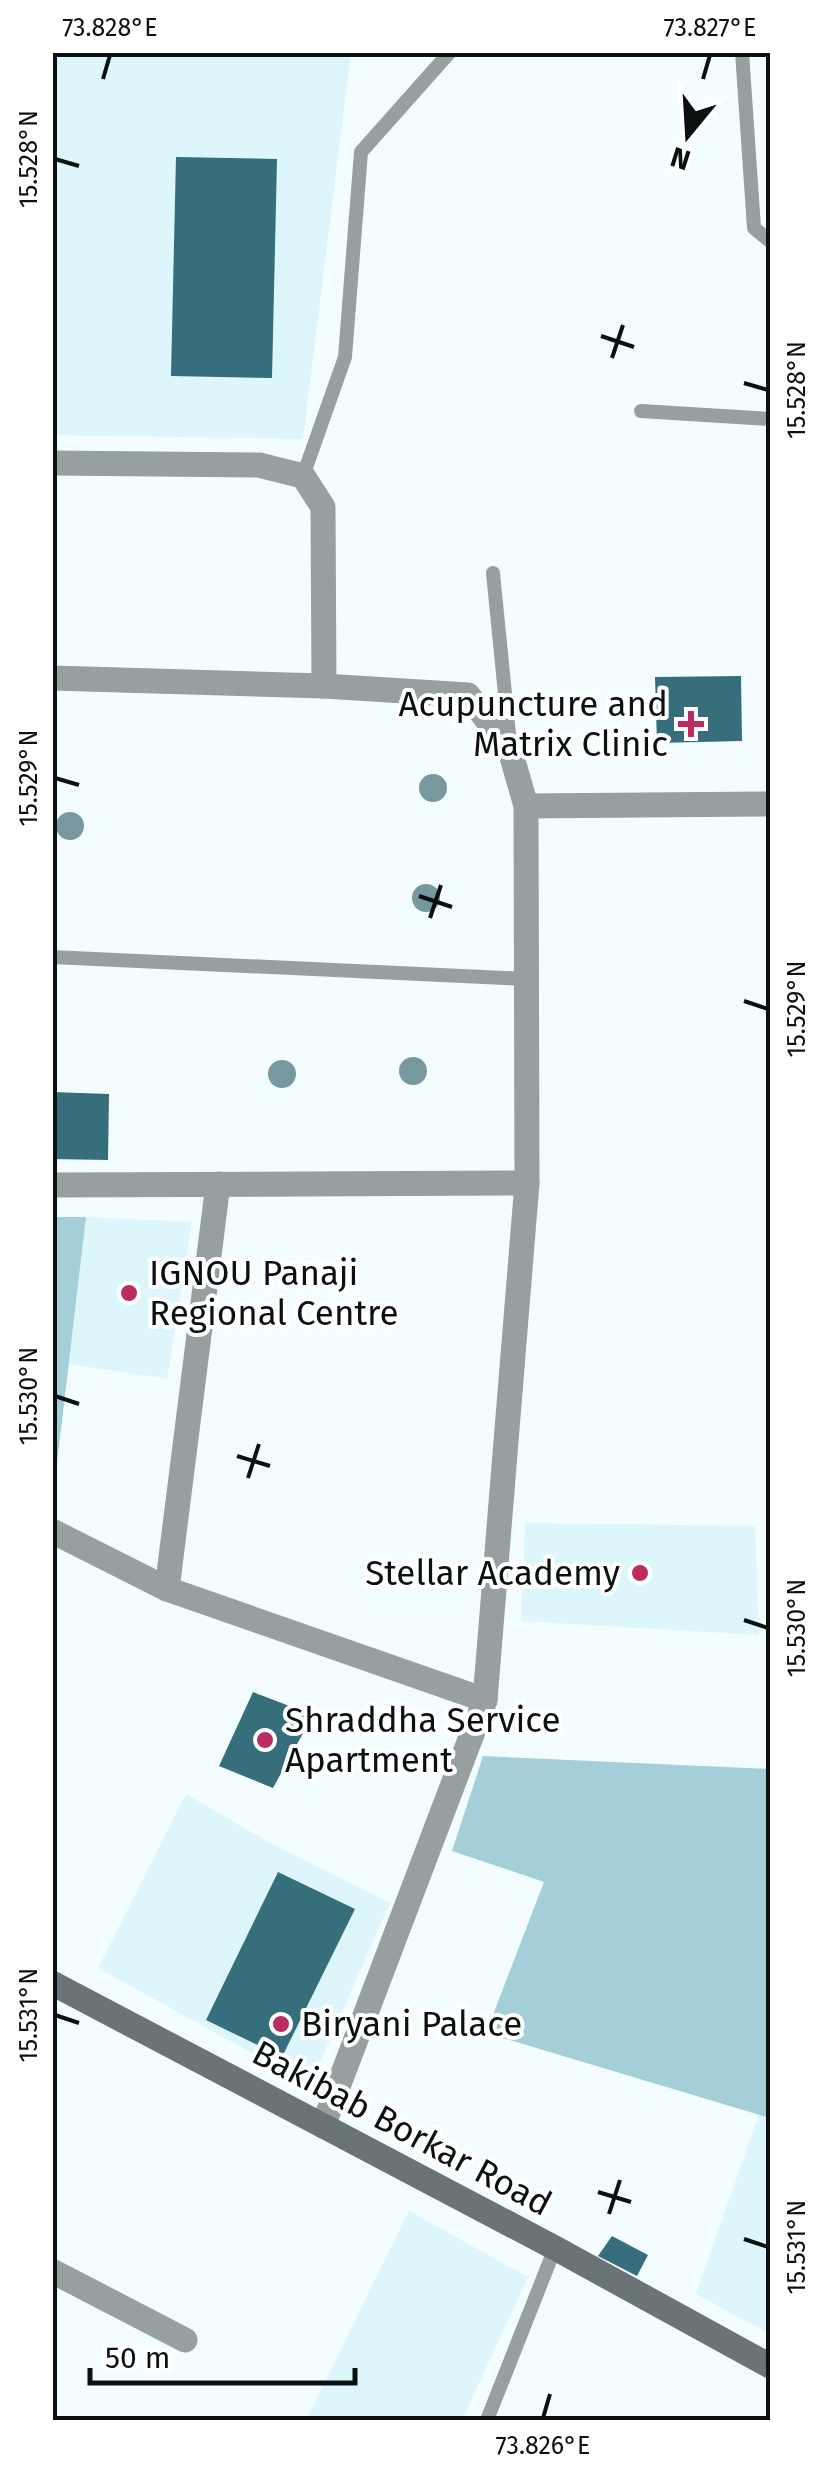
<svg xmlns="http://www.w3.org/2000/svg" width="823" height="2473" font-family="'Fira Sans',sans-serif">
  <rect width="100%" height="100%" fill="#f3fcff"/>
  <!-- built -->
  <g fill="#ddf6fc">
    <polygon points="53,53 351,53 303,439 53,435"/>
    <polygon points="86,1217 192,1222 167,1379 69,1364"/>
    <polygon points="525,1523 755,1526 759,1635 521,1621"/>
    <polygon points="186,1794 272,1844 390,1903 310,2085 98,1968"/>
    <polygon points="759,2114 770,2118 770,2334 696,2294"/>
    <polygon points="409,2211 528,2277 462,2420 306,2420"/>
  </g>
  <!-- green -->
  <g fill="#a4cfd9">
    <polygon points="53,1217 86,1217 53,1498 52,1217"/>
    <polygon points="483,1756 770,1769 770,2118 486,2033 544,1882 452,1851"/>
  </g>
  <!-- building -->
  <g fill="#366e7b">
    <polygon points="176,157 277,159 272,378 171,376"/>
    <polygon points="741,676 742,741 657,743 655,677"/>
    <polygon points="52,1092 109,1094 108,1160 52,1159"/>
    <polygon points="253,1692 313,1715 273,1788 219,1766"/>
    <polygon points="278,1872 355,1909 282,2057 206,2020"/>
    <polygon points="612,2236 648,2255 637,2276 598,2256"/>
  </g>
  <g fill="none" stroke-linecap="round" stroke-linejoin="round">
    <!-- lane -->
    <g stroke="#989fa1" stroke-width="14">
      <polyline points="742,52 754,228 770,241"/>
      <polyline points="641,411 770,419"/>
      <polyline points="303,476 345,357 361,152 450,52"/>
      <polyline points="493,573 510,744"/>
      <polyline points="52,957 527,979"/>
      <polyline points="487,2420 555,2248"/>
    </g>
    <!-- street -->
    <g stroke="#989fa1" stroke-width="25">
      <polyline points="52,463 259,465 303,476 323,507 324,686"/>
      <polyline points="52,678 324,686 468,695 510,750 526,806 527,1183 485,1700 323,2126"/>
      <polyline points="526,806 770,804"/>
      <polyline points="52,1185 527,1183"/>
      <polyline points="52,1531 167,1589 485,1700"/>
      <polyline points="167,1589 218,1184"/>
      <polyline points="52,2271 185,2340"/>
    </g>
    <!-- secondary -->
    <polyline stroke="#6a7376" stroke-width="25" points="52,1983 555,2248 770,2366"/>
  </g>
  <!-- trees -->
  <g fill="#78989f">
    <circle cx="433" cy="788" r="14"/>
    <circle cx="70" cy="826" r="14"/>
    <circle cx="426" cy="898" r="14"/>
    <circle cx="413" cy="1071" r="14"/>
    <circle cx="282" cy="1074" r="14"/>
  </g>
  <!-- ticks -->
  <path fill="none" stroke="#0b1011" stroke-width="4" d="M 103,79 L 110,55M 703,79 L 710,55M 55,159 L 79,166M 601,336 L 634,347M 612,358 L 623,325M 744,383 L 768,390M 55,778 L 79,785M 419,896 L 452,907M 430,918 L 441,885M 744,1001 L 768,1009M 55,1396 L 79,1404M 237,1456 L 270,1466M 248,1478 L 259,1444M 744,1620 L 768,1628M 55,2015 L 79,2023M 598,2192 L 631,2202M 609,2214 L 620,2180M 744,2239 L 768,2247M 543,2418 L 550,2394"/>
  <!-- markers -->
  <g fill="#bb2d60" stroke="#fff" stroke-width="4">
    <path d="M686 709h10v10h10v10h-10v10h-10v-10h-10v-10h10z"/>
    <circle cx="129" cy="1293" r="10"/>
    <circle cx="640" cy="1573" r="10"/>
    <circle cx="265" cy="1740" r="10"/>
    <circle cx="281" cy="2024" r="10"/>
  </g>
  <g text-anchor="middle" stroke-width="8" stroke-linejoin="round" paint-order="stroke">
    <!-- poi labels -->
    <g font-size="35" fill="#0b1011" stroke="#fff" text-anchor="start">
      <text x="668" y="716" text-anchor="end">Acupuncture and<tspan x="668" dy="40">Matrix Clinic</tspan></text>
      <text x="149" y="1285">IGNOU Panaji<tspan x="149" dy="40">Regional Centre</tspan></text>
      <text x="620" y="1585" text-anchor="end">Stellar Academy</text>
      <text x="285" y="1732">Shraddha Service<tspan x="285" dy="40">Apartment</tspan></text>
      <text x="301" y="2036">Biryani Palace</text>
    </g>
    <!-- street labels -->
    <g font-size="35" fill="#0b1011" stroke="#fff">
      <text transform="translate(402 2128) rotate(28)" y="12">Bakibab Borkar Road</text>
    </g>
  </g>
  <!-- border -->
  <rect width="823" height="2473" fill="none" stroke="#ffffff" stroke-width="110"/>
  <!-- north arrow -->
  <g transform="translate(688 135) rotate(198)" stroke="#ffffff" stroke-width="8" paint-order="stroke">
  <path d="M0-8L18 38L0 25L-18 38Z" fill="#0b1011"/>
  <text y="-15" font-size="28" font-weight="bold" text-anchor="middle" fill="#0b1011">N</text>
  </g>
  <!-- scale -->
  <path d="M90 2368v15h265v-15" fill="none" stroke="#0b1011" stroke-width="5"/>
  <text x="105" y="2368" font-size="30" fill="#0b1011" stroke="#ffffff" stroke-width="8" paint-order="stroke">50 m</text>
  <rect x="55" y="55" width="713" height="2363" fill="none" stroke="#0b1011" stroke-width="4"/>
  <g font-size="25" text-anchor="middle" fill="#0b1011">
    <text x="110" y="36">73.828°E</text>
    <text x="710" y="36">73.827°E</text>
    <text transform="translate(28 159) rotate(-90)" y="9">15.528°N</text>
    <text transform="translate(796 390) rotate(-90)" y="9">15.528°N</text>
    <text transform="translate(28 778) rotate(-90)" y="9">15.529°N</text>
    <text transform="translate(796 1009) rotate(-90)" y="9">15.529°N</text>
    <text transform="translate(28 1396) rotate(-90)" y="9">15.530°N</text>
    <text transform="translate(796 1628) rotate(-90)" y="9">15.530°N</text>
    <text transform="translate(28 2015) rotate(-90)" y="9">15.531°N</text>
    <text transform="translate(796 2247) rotate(-90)" y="9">15.531°N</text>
    <text x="543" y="2454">73.826°E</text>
  </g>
</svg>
